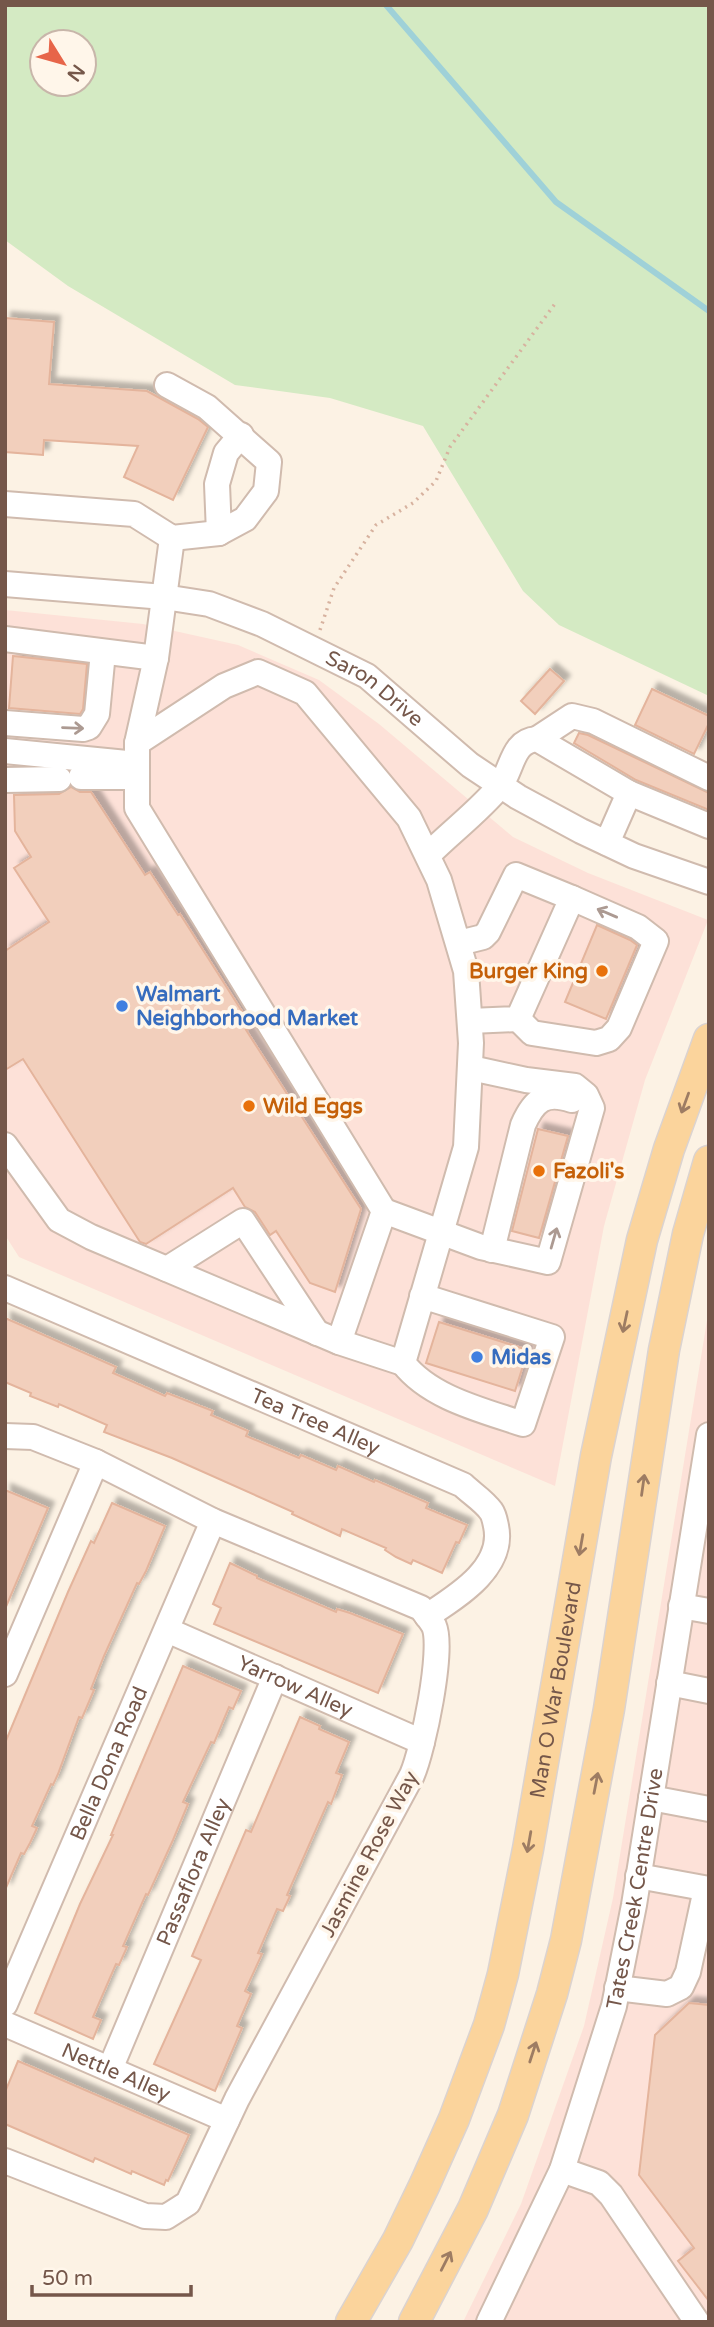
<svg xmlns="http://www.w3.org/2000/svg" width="714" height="2327" font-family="'Varela Round',sans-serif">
  <defs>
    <filter id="shadow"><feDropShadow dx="6" dy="-6" stdDeviation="2" flood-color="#0004"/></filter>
  </defs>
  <rect width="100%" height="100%" fill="#fcf2e4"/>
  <!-- commercial -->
  <g fill="#fde1d8">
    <polygon points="5,610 143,624 238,645 319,680 379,724 513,837 588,873 708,920 645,1080 604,1226 555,1486 19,1257 5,1235"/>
    <polygon points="709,1308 709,2322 463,2322 521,2204 584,2026 613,1898"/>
  </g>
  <!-- green -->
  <path fill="#d4eac3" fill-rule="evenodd" d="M 5,5 L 709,5 L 709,696 L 559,625 L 523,591 L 423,426 L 330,398 L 235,385 L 68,286 L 5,240 ZM 42,42 L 84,42 L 84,84 L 42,84 Z"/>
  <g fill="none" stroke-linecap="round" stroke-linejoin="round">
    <!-- stream -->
    <polyline stroke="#9fd1d8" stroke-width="6" points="386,5 556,202 709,311"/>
  </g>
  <!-- building -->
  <g fill="#f2cfbc" stroke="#e4b49c" stroke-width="2" filter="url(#shadow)">
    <polygon points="5,318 54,322 49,384 147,391 198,419 208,427 173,500 124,477 138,446 44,440 43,455 5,452"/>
    <polygon points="13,656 87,664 83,709 80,714 9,708"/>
    <polygon points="550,669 564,681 535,714 521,701"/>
    <polygon points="652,689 709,716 709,723 694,754 635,725"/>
    <polygon points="579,733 588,735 709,793 709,810 636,780 574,743"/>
    <polygon points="71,787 80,792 91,792 145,875 150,872 178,915 180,914 252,1027 246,1030 361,1209 335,1292 310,1283 276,1231 270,1235 255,1212 245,1207 233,1188 146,1244 140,1242 23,1059 5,1070 5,951 49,922 14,868 31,857 15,831 14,795 59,794"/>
    <polygon points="597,925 630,940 637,945 606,1019 565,1002"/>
    <polygon points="538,1129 568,1136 539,1238 512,1231"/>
    <polygon points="5,1318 116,1367 113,1373 165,1396 167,1393 213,1411 211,1415 248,1431 246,1436 299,1458 301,1455 336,1470 338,1466 374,1482 375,1480 428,1503 426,1508 467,1525 459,1543 456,1542 442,1573 413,1560 411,1564 396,1557 385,1550 386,1548 342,1529 340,1536 292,1514 293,1512 172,1458 104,1432 107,1425 59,1404 58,1407 30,1396 31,1393 5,1382"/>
    <polygon points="439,1322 528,1350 515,1391 426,1363"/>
    <polygon points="5,1490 48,1508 5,1609"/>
    <polygon points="112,1503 165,1526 146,1571 139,1584 137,1583 104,1656 91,1689 94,1690 82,1718 79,1717 58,1774 53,1785 51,1784 32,1826 37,1828 30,1843 24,1854 21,1853 5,1890 5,1743 68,1592 91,1541 94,1543"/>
    <polygon points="230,1563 257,1576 257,1578 336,1612 337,1609 350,1613 403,1634 378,1693 214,1624 221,1608 213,1604"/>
    <polygon points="183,1666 241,1691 233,1709 229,1707 214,1743 211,1742 183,1802 188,1804 173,1840 148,1895 146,1894 123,1946 127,1947 119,1965 116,1964 93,2017 101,2020 93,2039 35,2013 80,1904 113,1835 111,1835"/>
    <polygon points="300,1717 320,1726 319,1729 349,1742 336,1773 342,1775 331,1804 328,1802 287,1895 290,1896 283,1911 277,1909 258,1953 262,1954 245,1991 251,1994 237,2026 242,2028 215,2091 154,2064 201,1960 192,1956 246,1830 251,1832"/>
    <polygon points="689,2003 709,2005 709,2301 678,2261 694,2248 639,2175 655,2035"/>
    <polygon points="18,2061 189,2135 168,2181 166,2180 164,2185 132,2171 131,2174 95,2158 93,2162 5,2124 5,2092"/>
  </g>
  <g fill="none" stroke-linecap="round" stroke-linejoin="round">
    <defs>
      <g id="minor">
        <polyline points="5,504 134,514 172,538 219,533 245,519 266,491 269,462 207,407 167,385"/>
        <polyline points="219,533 217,484 226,453 241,435"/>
        <polyline points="172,538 156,658 137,743 137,808 384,1211 339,1342"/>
        <path id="s1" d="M 5,584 L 164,597 L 209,604 L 262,624 L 367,676 L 470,765 L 518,797 L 581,831 L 634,856 L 709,882"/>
        <polyline points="5,639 156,658"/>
        <polyline points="5,723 83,729 89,727 97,714 103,652"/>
        <polyline points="537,739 572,716 593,721 709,778"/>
        <path d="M 137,743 L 224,686 L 258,672 L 305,693 L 409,818 L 439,880 L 466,971 L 471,1043 L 466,1147 L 403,1363 C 430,1398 482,1410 523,1424 L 552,1337 L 422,1296"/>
        <polyline points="5,751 137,764"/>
        <polyline points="81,777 130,777"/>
        <polyline points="5,780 59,779"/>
        <polyline points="629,793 709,826"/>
        <path d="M 428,855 C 451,832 479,811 499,787 C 513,770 511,741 537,739 L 629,793 L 607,843"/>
        <polyline points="459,943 483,937 488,932 516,875 572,898 518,1019 470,1021"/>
        <polyline points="518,1019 532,1033 596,1043 609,1039 619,1028 656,941 638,927 572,898"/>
        <polyline points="5,1145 59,1220 91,1237 339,1342 403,1363"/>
        <polyline points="384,1211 481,1247 548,1262 592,1108 586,1095 575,1086 526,1080 471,1068"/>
        <path d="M 492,1250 L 523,1125 C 534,1100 545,1091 572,1100"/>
        <polyline points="167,1269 243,1221 317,1333"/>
        <path id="s2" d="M 5,1288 L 463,1485 C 471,1493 484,1501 491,1511 C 494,1515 495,1521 496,1526 C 505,1568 456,1597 427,1616"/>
        <path d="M 5,1436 L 33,1437 L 96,1462 L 213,1521 L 421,1608 C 425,1613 431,1620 434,1626 C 444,1649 423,1750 412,1775 L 237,2099 L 188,2203 L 166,2217 L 145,2216 L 5,2161"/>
        <polyline points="681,1606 709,1611"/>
        <path id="s3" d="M 167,1630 L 422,1742"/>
        <polyline points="5,1674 96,1462"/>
        <polyline points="669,1683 709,1691"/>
        <polyline points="651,1798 709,1809"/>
        <polyline points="638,1876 709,1889"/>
        <polyline points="617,1988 667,1994 681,1987 688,1972 706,1889"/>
        <path id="s4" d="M 5,2004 L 213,1521"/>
        <path id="s5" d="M 5,2024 L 227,2120"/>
        <path id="s6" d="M 110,2069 L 275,1677"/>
        <polyline points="562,2170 599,2183 611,2195 697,2322"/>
        <path id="s7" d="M 489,2322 L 562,2170 L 614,2006 L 634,1905 L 709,1435"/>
      </g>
      <g id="major">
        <path id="s8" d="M 351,2322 L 398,2240 L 425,2184 L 454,2119 L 489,2025 L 503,1974 L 528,1849 L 596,1456 L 642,1240 L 669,1149 L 709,1039"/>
        <polyline points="414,2322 473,2209 513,2115 552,1994 566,1940 609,1709 664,1350 688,1234 709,1161"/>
      </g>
    </defs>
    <!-- minor casing -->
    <use href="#minor" stroke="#d0bbae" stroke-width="28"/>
    <!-- major casing -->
    <use href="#major" stroke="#dbd3d0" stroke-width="33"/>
    <!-- path -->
    <polyline stroke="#d7b29f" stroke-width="3.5" stroke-dasharray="2 5" stroke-linecap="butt" points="320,630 334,588 376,525 413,503 436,481 450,447 557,301"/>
    <!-- minor -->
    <use href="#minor" stroke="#fff" stroke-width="24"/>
    <!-- major -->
    <use href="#major" stroke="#fbd49c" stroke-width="30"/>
  </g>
  <!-- one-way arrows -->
  <defs><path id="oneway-shaft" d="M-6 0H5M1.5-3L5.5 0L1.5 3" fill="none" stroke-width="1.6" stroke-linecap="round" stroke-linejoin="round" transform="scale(1.75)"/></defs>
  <g stroke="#ac9a92">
    <use href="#oneway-shaft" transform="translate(73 728) rotate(2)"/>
    <use href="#oneway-shaft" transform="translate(607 913) rotate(-157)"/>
    <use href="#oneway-shaft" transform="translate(554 1238) rotate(-74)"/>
  </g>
  <g stroke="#9d7c63">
    <use href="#oneway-shaft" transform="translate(685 1103) rotate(110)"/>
    <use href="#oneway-shaft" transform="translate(625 1322) rotate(102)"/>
    <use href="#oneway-shaft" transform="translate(643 1485) rotate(-82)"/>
    <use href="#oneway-shaft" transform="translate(581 1545) rotate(100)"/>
    <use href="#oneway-shaft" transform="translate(596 1783) rotate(-79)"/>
    <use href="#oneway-shaft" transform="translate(529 1842) rotate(100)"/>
    <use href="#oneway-shaft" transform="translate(533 2052) rotate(-72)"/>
    <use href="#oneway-shaft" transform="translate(446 2261) rotate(-63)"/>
  </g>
  <!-- markers -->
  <g fill="#e8710a" stroke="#fff6ea" stroke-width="2.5">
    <circle cx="602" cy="971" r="7"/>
    <circle cx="249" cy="1106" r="7"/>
    <circle cx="539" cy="1171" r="7"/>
  </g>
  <g fill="#3f7fe0" stroke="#fff6ea" stroke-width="2.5">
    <circle cx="122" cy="1006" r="7"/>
    <circle cx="477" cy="1357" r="7"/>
  </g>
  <g text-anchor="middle" stroke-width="7" stroke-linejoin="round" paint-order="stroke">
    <!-- street labels -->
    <g font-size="21" fill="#75574a" stroke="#fff6ea">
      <text dy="7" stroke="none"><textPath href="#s1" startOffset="392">Saron Drive</textPath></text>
      <text dy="7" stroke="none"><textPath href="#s2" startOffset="338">Tea Tree Alley</textPath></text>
      <text dy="7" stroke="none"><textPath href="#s3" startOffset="140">Yarrow Alley</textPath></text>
      <text dy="7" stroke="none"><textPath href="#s8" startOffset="670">Man O War Boulevard</textPath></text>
      <text dy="7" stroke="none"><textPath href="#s4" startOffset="262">Bella Dona Road</textPath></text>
      <text transform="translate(369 1854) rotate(-62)" y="7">Jasmine Rose Way</text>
      <text dy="7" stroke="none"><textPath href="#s6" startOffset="214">Passaflora Alley</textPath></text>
      <text dy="7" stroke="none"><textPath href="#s7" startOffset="460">Tates Creek Centre Drive</textPath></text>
      <text dy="7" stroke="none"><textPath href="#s5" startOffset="121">Nettle Alley</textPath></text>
    </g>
    <!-- food labels -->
    <g font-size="21" font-weight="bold" fill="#c56008" stroke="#fff6ea" text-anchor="start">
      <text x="588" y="978" text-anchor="end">Burger King</text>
      <text x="263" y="1113">Wild Eggs</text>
      <text x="553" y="1178">Fazoli's</text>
    </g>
    <!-- shop labels -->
    <g font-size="21" font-weight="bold" fill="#366cbe" stroke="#fff6ea" text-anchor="start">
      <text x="136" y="1001">Walmart<tspan x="136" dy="24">Neighborhood Market</tspan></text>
      <text x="491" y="1364">Midas</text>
    </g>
  </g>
  <!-- border -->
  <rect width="714" height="2327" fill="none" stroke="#75574a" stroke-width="14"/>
  <!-- north arrow -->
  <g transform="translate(63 63) rotate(127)"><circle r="33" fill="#fff6ea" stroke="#c8b6aa" stroke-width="2"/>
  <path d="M0-5L12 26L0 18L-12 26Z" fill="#e76549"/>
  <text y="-10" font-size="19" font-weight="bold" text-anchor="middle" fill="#75574a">N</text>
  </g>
  <!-- scale -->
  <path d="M32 2285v10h159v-10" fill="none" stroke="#75574a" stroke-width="3.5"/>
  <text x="42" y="2285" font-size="21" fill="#75574a" stroke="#fff6ea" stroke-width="5" paint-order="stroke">50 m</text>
</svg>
